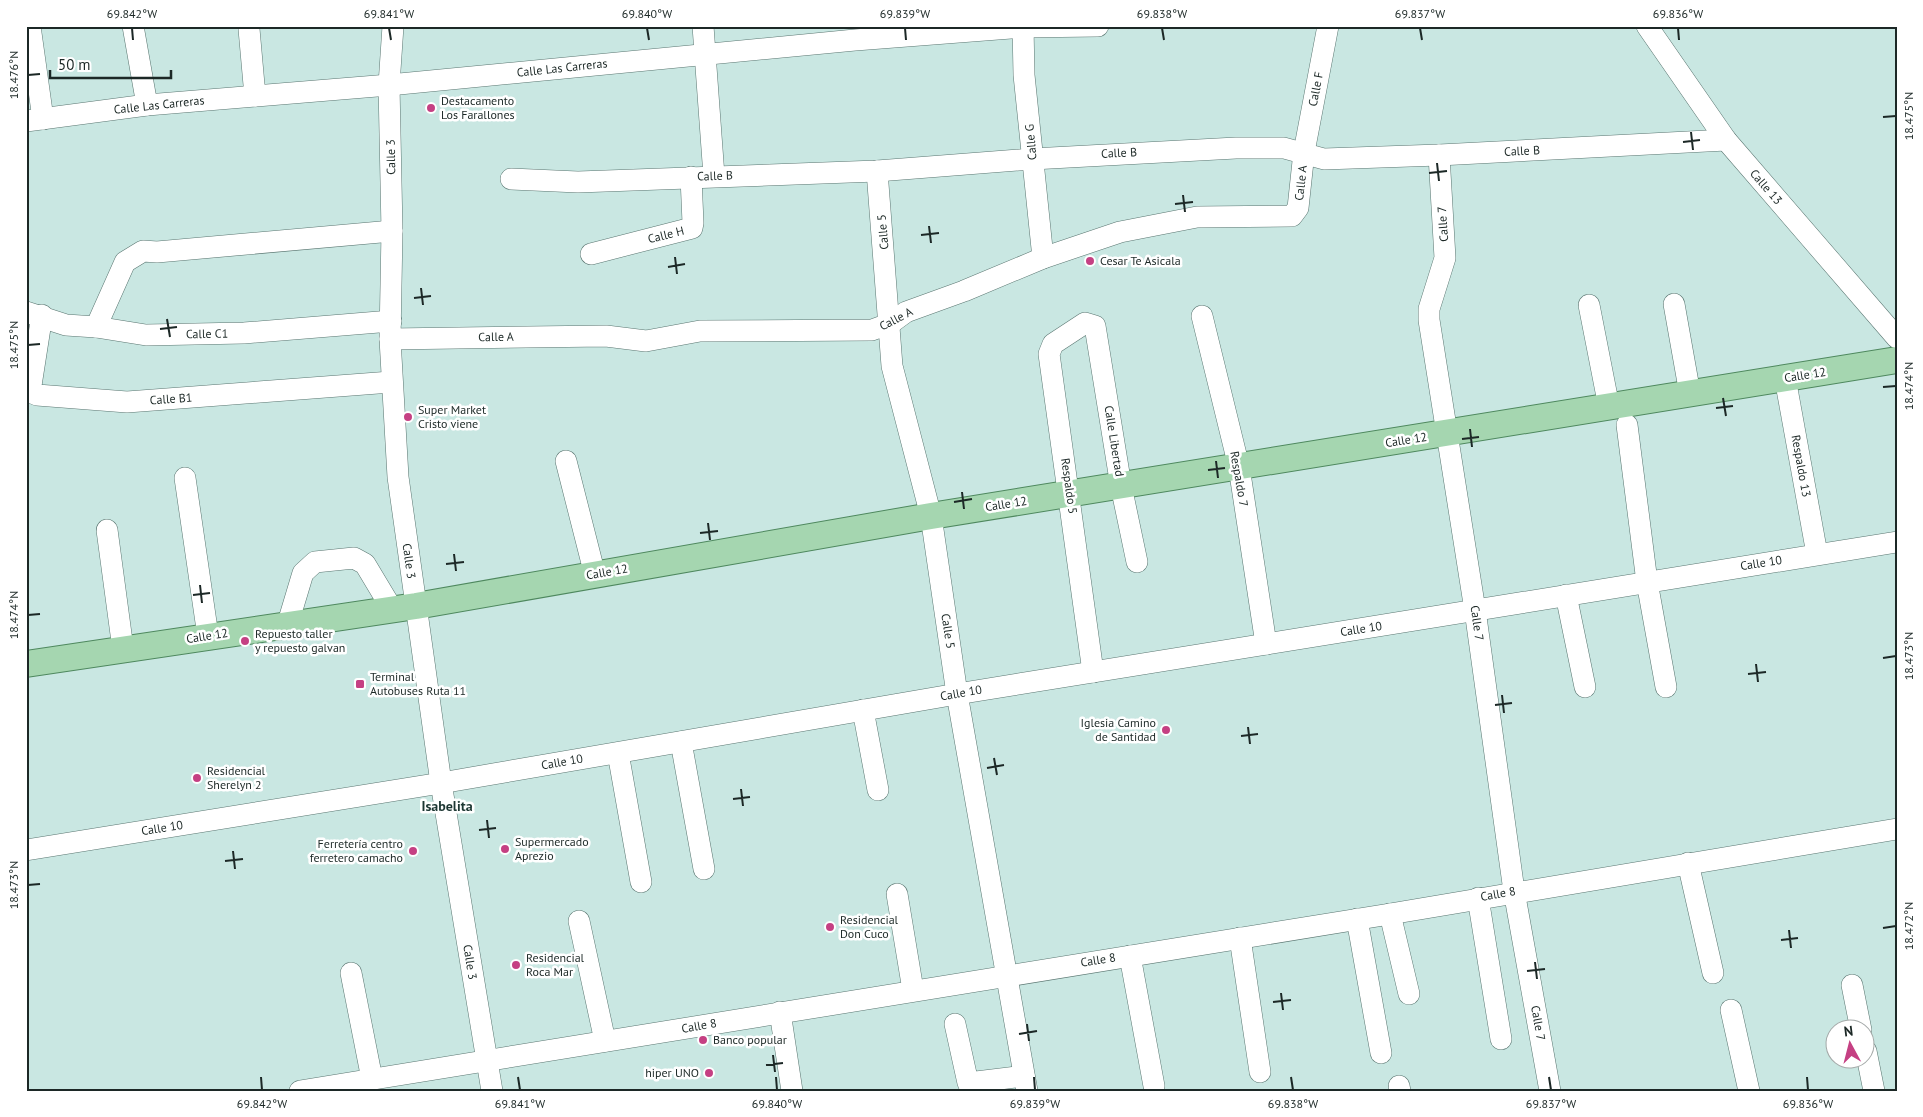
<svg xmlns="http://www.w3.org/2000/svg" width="1923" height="1117" font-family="'PT Sans',sans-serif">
  <rect width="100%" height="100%" fill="#c9e7e2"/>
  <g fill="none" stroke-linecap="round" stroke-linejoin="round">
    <defs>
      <g id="minor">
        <polyline points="30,26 43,119"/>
        <polyline points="133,26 147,105"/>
        <polyline points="393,26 389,85 392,231 390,339 398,477 441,783 492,1091"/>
        <polyline points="703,26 714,176"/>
        <polyline points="1023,26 1024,75 1043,258"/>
        <polyline points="1647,26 1726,140 1897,338"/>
        <polyline points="249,29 255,96"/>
        <polyline points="26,121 147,105 389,85 855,40 1023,27 1098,26"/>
        <polyline points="1439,155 1445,258 1429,309 1429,320 1475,610 1514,891 1550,1091"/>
        <polyline points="877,171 892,366 931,516 957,694 1027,1091"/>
        <polyline points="511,179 578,182 877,171 1032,159 1236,148 1284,148 1324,159 1439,155 1726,140"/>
        <polyline points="591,254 692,228 693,223 691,177"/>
        <polyline points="1674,304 1690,394"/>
        <polyline points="1589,305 1609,407"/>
        <polyline points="26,312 66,325 96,327 146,335 244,333 391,321"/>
        <polyline points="42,315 30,392 37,395 127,402 391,382"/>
        <polyline points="1202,316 1239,467 1266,644"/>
        <polyline points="96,327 125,262 143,251 157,252 392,231"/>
        <polyline points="390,339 606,336 646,341 700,331 872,330 891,323 906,312 964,291 1043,258 1120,232 1197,217 1292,216 1298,208 1304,152 1328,26"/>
        <polyline points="1785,378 1817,554"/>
        <polyline points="1627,425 1647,582 1666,687"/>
        <polyline points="566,461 595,575"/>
        <polyline points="185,478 208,636"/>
        <polyline points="107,530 123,649"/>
        <polyline points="1566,595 1585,687"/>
        <polyline points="288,623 303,573 315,562 354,558 365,564 392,609"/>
        <polyline points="1093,672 1049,354 1053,344 1085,323 1095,326 1121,486 1137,562"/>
        <polyline points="863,710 878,790"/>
        <polyline points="681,742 704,869"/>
        <polyline points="618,753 641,882"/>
        <polyline points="26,850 441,783 957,694 1897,542"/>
        <polyline points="1688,863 1713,973"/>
        <polyline points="897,894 913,990"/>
        <polyline points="1478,898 1501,1039"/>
        <polyline points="1390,914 1409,994"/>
        <polyline points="1357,919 1381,1053"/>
        <polyline points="579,921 605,1041"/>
        <polyline points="1240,938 1260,1072"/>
        <polyline points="1130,956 1154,1086"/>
        <polyline points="351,973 372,1079"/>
        <polyline points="1852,985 1861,1030"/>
        <polyline points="1731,1010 1749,1091"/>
        <polyline points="780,1012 792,1091"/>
        <polyline points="955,1024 968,1083 1024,1076"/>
        <polyline points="1866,1051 1874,1091"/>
        <polyline points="1399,1086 1400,1091"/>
        <polyline points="300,1091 1390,914 1897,829"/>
      </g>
      <polyline id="major" points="26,664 416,606 931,516 1897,360"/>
    </defs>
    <!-- minor casing -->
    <use href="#minor" stroke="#5a7671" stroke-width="22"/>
    <!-- major casing -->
    <use href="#major" stroke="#4e885e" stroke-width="28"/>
    <!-- minor -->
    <use href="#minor" stroke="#fff" stroke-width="21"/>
    <!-- major -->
    <use href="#major" stroke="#a5d6b0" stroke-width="26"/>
  </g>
  <!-- ticks -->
  <path fill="none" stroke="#1c2826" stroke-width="2" d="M 132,28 L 133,40M 389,28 L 391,40M 647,28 L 649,40M 905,28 L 906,40M 1162,28 L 1164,40M 1420,28 L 1422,40M 1678,28 L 1679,40M 28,75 L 40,74M 1883,117 L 1896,116M 1691,132 L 1693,150M 1683,142 L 1700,140M 1437,163 L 1439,181M 1429,173 L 1447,171M 1183,195 L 1185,212M 1175,204 L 1193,202M 929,226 L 931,243M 921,235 L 939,233M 675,257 L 677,274M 668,267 L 685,264M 421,288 L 423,305M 414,298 L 431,296M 167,319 L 170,337M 160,329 L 177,327M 28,345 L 40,344M 1883,387 L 1896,386M 1723,398 L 1726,416M 1716,408 L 1733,406M 1470,429 L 1472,447M 1462,439 L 1479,437M 1216,461 L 1218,478M 1208,470 L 1225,468M 962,492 L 964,509M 954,502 L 972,499M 708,523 L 710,540M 700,533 L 718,531M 454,554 L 456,571M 446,564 L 464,562M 200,585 L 202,603M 193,595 L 210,593M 28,615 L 40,614M 1883,658 L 1896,656M 1756,664 L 1758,682M 1748,674 L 1766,672M 1502,695 L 1504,713M 1495,705 L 1512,703M 1248,727 L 1250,744M 1241,736 L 1258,734M 994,758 L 997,775M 987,768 L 1004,765M 741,789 L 743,806M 733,799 L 750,797M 487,820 L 489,838M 479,830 L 496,828M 233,851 L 235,869M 225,861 L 243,859M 28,885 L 40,884M 1883,928 L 1896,926M 1789,930 L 1791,948M 1781,940 L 1798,938M 1535,962 L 1537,979M 1527,971 L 1545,969M 1281,993 L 1283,1010M 1273,1002 L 1291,1000M 1027,1024 L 1029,1041M 1019,1034 L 1037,1031M 773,1055 L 775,1072M 766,1065 L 783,1063M 261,1077 L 262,1090M 518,1077 L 520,1090M 776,1077 L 777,1090M 1034,1077 L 1035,1090M 1291,1077 L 1293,1090M 1549,1077 L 1551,1090M 1807,1077 L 1808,1090"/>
  <!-- markers -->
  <g fill="#c54083" stroke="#fff" stroke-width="2">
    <circle cx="431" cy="108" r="5"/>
    <circle cx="1090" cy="261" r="5"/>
    <circle cx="408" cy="417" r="5"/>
    <circle cx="245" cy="641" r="5"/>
    <rect x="355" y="679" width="10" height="10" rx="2.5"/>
    <circle cx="1166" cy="730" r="5"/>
    <circle cx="197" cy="778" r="5"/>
    <circle cx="505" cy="849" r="5"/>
    <circle cx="413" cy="851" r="5"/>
    <circle cx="830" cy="927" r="5"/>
    <circle cx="516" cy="965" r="5"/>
    <circle cx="703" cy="1040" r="5"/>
    <circle cx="709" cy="1073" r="5"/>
  </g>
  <g text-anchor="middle" stroke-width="5" stroke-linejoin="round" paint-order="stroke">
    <!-- street labels -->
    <g font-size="12" fill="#1c2826" stroke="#fff">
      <text transform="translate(562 68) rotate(-6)" y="4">Calle Las Carreras</text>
      <text transform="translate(1316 89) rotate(-79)" y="4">Calle F</text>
      <text transform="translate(159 105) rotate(-6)" y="4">Calle Las Carreras</text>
      <text transform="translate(1031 142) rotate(-95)" y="4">Calle G</text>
      <text transform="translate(1522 151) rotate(-3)" y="4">Calle B</text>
      <text transform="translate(1119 153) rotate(-3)" y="4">Calle B</text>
      <text transform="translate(391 157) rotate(-91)" y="4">Calle 3</text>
      <text transform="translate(715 176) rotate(-2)" y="4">Calle B</text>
      <text transform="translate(1301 183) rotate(-84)" y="4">Calle A</text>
      <text transform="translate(1766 187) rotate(49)" y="4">Calle 13</text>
      <text transform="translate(1443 224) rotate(-94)" y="4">Calle 7</text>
      <text transform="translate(883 232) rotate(-95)" y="4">Calle 5</text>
      <text transform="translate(666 235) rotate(-14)" y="4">Calle H</text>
      <text transform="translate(896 319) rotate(-28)" y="4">Calle A</text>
      <text transform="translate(207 334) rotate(-1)" y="4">Calle C1</text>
      <text transform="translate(496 337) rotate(-1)" y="4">Calle A</text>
      <text transform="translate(1805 375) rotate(-9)" y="4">Calle 12</text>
      <text transform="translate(171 399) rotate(-4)" y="4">Calle B1</text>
      <text transform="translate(1406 440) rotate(-9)" y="4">Calle 12</text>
      <text transform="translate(1114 441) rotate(81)" y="4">Calle Libertad</text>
      <text transform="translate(1801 466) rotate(80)" y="4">Respaldo 13</text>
      <text transform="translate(1239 479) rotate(80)" y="4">Respaldo 7</text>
      <text transform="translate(1069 486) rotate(82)" y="4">Respaldo 5</text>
      <text transform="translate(1006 504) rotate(-9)" y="4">Calle 12</text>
      <text transform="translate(409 561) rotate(82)" y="4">Calle 3</text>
      <text transform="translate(1761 563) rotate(-9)" y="4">Calle 10</text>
      <text transform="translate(607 572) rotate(-10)" y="4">Calle 12</text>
      <text transform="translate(1477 623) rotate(82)" y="4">Calle 7</text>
      <text transform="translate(1361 629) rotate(-9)" y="4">Calle 10</text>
      <text transform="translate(948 631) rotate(81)" y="4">Calle 5</text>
      <text transform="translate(207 636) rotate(-9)" y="4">Calle 12</text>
      <text transform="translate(961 693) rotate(-10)" y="4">Calle 10</text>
      <text transform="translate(562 762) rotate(-10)" y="4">Calle 10</text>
      <text transform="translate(162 828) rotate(-9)" y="4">Calle 10</text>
      <text transform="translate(1498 894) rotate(-10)" y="4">Calle 8</text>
      <text transform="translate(1098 960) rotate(-9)" y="4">Calle 8</text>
      <text transform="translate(470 962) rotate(81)" y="4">Calle 3</text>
      <text transform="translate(1538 1023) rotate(80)" y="4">Calle 7</text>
      <text transform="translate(699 1026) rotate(-10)" y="4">Calle 8</text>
    </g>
    <!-- poi labels -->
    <g font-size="12" fill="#1c2826" stroke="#fff" text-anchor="start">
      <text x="441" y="105">Destacamento<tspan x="441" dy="14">Los Farallones</tspan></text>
      <text x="1100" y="265">Cesar Te Asicala</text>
      <text x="418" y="414">Super Market<tspan x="418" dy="14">Cristo viene</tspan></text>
      <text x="255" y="638">Repuesto taller<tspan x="255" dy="14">y repuesto galvan</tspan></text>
      <text x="370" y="681">Terminal<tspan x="370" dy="14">Autobuses Ruta 11</tspan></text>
      <text x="1156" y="727" text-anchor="end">Iglesia Camino<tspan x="1156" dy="14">de Santidad</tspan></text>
      <text x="207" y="775">Residencial<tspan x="207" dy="14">Sherelyn 2</tspan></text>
      <text x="515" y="846">Supermercado<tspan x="515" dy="14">Aprezio</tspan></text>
      <text x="403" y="848" text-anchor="end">Ferretería centro<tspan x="403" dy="14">ferretero camacho</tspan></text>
      <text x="840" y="924">Residencial<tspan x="840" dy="14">Don Cuco</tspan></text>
      <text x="526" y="962">Residencial<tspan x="526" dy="14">Roca Mar</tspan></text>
      <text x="713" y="1044">Banco popular</text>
      <text x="699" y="1077" text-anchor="end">hiper UNO</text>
    </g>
    <!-- neighbourhood labels -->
    <g font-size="14" font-weight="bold" fill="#1d3733" stroke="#fff">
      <text x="447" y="811">Isabelita</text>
    </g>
  </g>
  <!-- border -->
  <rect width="1923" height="1117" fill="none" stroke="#ffffff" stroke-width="55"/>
  <!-- north arrow -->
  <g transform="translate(1850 1044) rotate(353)"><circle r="24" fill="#ffffff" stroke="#a4a9a8"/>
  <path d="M0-4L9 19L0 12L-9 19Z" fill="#c54083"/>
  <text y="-8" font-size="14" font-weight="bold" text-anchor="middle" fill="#1c2826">N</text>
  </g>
  <!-- scale -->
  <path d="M50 70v8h121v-8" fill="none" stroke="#1c2826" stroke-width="2.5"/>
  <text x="58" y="70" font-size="15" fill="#1c2826" stroke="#ffffff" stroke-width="4" paint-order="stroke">50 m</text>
  <rect x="28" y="28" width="1868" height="1062" fill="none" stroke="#1c2826" stroke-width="2"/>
  <g font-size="12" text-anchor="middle" fill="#1c2826">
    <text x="132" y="18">69.842°W</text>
    <text x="389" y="18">69.841°W</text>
    <text x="647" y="18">69.840°W</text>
    <text x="905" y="18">69.839°W</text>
    <text x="1162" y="18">69.838°W</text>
    <text x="1420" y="18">69.837°W</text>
    <text x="1678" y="18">69.836°W</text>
    <text transform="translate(14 75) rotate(-90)" y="4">18.476°N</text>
    <text transform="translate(1909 116) rotate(-90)" y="4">18.475°N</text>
    <text transform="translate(14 345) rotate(-90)" y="4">18.475°N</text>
    <text transform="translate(1909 386) rotate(-90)" y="4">18.474°N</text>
    <text transform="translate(14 615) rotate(-90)" y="4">18.474°N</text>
    <text transform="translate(1909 656) rotate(-90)" y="4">18.473°N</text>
    <text transform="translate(14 885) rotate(-90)" y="4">18.473°N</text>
    <text transform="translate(1909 926) rotate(-90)" y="4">18.472°N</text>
    <text x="262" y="1108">69.842°W</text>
    <text x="520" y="1108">69.841°W</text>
    <text x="777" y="1108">69.840°W</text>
    <text x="1035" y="1108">69.839°W</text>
    <text x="1293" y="1108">69.838°W</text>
    <text x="1551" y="1108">69.837°W</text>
    <text x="1808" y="1108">69.836°W</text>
  </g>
</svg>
